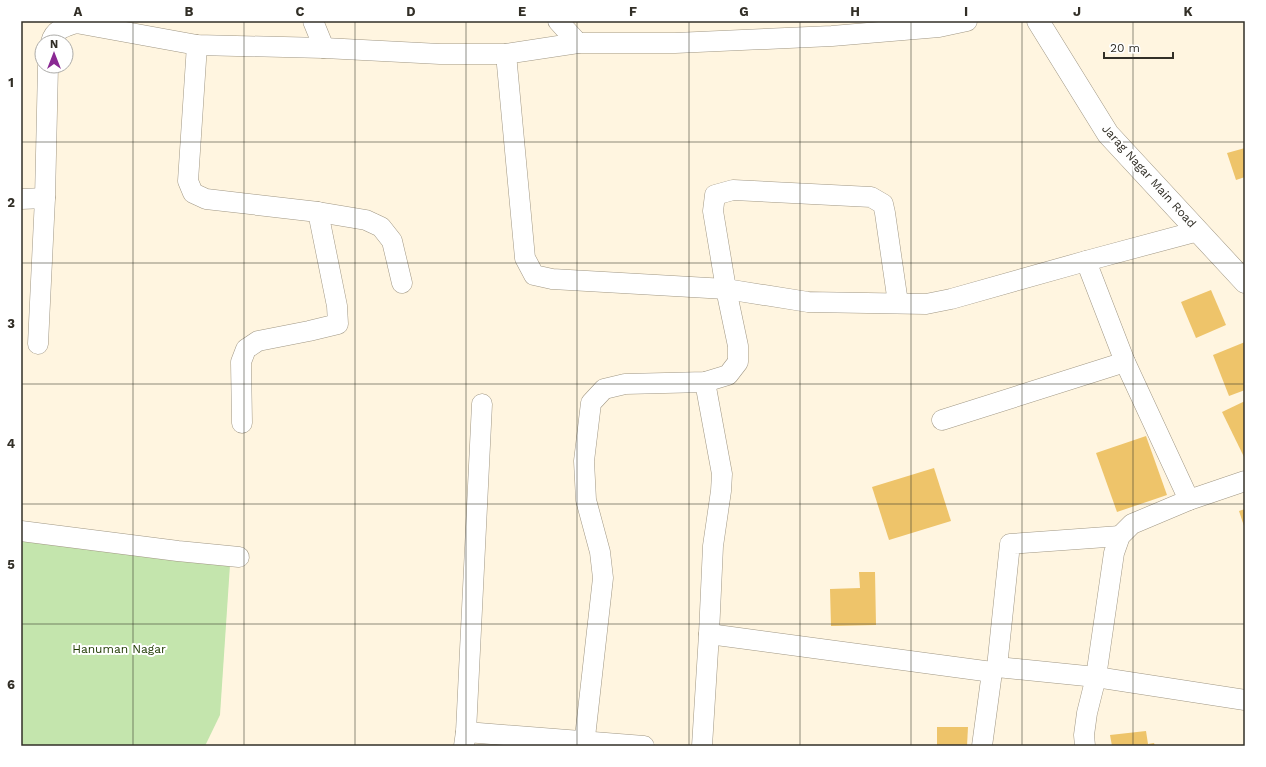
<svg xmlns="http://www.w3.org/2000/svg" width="1266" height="767" font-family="'Work Sans',sans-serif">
  <rect width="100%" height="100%" fill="#fff5e0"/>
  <!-- green -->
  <polygon fill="#c4e5ad" points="21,538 230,565 220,715 205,746 21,746"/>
  <!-- building -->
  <g fill="#eec46a">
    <polygon points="1245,148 1245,177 1236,180 1227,153"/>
    <polygon points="1211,290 1226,325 1196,338 1181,302"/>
    <polygon points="1245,342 1245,390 1229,396 1213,355"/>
    <polygon points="1245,401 1245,459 1222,412"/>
    <polygon points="1146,436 1167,495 1117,512 1096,453"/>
    <polygon points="934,468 951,521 889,540 872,487"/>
    <polygon points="1245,509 1245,529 1239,511"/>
    <polygon points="859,572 875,572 876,625 831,626 830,589 860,588"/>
    <polygon points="937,727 968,727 967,746 937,746"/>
    <polygon points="1146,731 1148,744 1154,743 1155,746 1112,746 1110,735"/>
  </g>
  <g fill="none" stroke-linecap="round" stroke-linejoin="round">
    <defs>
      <g id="street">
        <polyline points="313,21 324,48"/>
        <polyline points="558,21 578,43"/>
        <path d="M 51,42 C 54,30 65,26 76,23 L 197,45 L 324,48 L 440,54 L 506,54 L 578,43 L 675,43 L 832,36 L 939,27 L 967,21"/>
        <polyline points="197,45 188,181 193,193 206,199 318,212 366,220 381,227 392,241 402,283"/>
        <polyline points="506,54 525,258 534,275 552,279 726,289 808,302 926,304 951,299 1086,261 1198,231"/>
        <polyline points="21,199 45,198"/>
        <polyline points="1086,261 1125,362"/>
        <polyline points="38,344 45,198 48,66"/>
        <polyline points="942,420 1125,362 1189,500"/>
        <polyline points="242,423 241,362 246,349 258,341 309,331 338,324 337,306 318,212"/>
        <polyline points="21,531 178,551 239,557"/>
        <polyline points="709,634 992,672 997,667 1096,677 1245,700"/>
        <polyline points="997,667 1010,544 1120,536"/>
        <polyline points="466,732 644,746"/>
        <polyline points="464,746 466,732 482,404"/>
        <polyline points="584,746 603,578 600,552 586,500 584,461 591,403 604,389 625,384 705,382 728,375 738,362 738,346 726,289 713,211 715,195 733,190 871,197 883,204 885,213 898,303"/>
        <polyline points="702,746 709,634 713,546 721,491 722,474 705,382"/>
        <polyline points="982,746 992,672"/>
        <polyline points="1085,746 1084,735 1087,713 1096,677 1114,553 1120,536 1132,524 1189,500 1245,481"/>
      </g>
      <polyline id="secondary" points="1038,21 1108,134 1245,282"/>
    </defs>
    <!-- street casing -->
    <use href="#street" stroke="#a09784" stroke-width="21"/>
    <!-- secondary casing -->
    <use href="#secondary" stroke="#a09784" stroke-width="23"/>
    <!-- street -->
    <use href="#street" stroke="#fff" stroke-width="20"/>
    <!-- secondary -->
    <use href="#secondary" stroke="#fff" stroke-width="22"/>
  </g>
  <!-- grid -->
  <path fill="none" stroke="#322f27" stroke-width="1" stroke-opacity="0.55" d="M 133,21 L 133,746M 244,21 L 244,746M 355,21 L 355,746M 466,21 L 466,746M 577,21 L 577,746M 689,21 L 689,746M 800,21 L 800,746M 911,21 L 911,746M 1022,21 L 1022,746M 1133,21 L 1133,746M 21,142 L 1245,142M 21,263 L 1245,263M 21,384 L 1245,384M 21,504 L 1245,504M 21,624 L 1245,624"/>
  <g text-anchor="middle" stroke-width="4" stroke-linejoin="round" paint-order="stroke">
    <!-- street labels -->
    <g font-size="12" fill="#322f27" stroke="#fff">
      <text transform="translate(1149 176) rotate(48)" y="4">Jarag Nagar Main Road</text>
    </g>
    <!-- park labels -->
    <g font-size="12" fill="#1e3900" stroke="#fff">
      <text x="119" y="653">Hanuman Nagar</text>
    </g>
  </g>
  <!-- border -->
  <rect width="1266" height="767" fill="none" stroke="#ffffff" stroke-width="44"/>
  <!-- north arrow -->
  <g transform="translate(54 54)"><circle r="19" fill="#ffffff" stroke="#adaca9"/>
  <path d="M0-3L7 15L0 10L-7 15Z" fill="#8a2993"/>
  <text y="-6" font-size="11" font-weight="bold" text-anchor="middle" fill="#322f27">N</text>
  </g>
  <!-- scale -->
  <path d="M1104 52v6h69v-6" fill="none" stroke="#322f27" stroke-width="2"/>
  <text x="1110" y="52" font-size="12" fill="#322f27" stroke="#ffffff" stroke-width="3" paint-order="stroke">20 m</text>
  <rect x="22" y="22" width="1222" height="723" fill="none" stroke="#322f27" stroke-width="1.5"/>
  <g font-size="13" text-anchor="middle" font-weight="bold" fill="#322f27">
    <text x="78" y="16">A</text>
    <text x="189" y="16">B</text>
    <text x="300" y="16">C</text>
    <text x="411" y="16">D</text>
    <text x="522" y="16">E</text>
    <text x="633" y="16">F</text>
    <text x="744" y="16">G</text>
    <text x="855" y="16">H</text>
    <text x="966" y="16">I</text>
    <text x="1077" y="16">J</text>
    <text x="1188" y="16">K</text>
    <text x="11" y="87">1</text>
    <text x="11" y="207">2</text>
    <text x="11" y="328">3</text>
    <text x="11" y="448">4</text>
    <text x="11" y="569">5</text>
    <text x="11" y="689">6</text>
  </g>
</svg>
